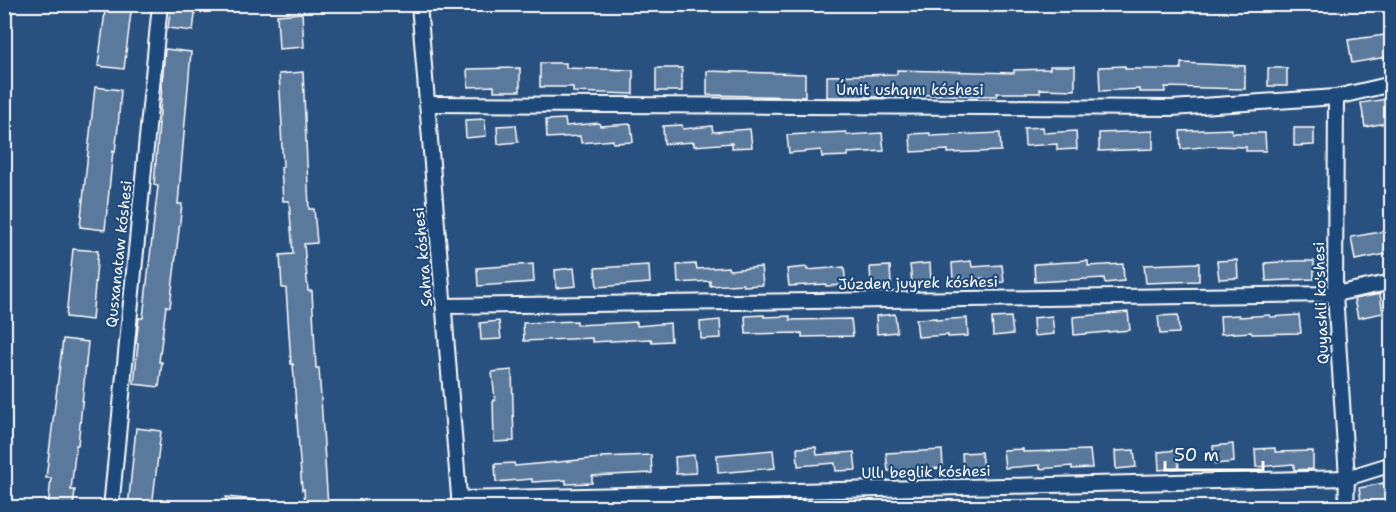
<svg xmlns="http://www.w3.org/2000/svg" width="1396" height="512" font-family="'Shantell Sans',sans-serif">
  <rect width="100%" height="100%" fill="#28517f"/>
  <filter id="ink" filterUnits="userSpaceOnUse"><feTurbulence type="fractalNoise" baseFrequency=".0167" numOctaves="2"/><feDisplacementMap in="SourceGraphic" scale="12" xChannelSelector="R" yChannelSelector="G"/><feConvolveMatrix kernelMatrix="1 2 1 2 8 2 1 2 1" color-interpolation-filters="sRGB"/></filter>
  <g filter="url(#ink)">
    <!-- building -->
    <g fill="#5a7a9d" stroke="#fff" stroke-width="1.5">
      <polygon points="106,4 132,4 124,69 98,66"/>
      <polygon points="171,4 196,6 193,31 168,28"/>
      <polygon points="302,13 304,47 279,49 277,15"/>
      <polygon points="1392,34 1392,56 1352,63 1348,40"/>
      <polygon points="165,49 191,52 178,204 182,204 170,307 166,306 159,362 162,362 159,387 134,384 138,343 136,343 139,318 143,318 158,186 154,185"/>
      <polygon points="540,63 566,63 566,68 633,70 633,94 573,92 573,87 540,87"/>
      <polygon points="1181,63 1245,66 1245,89 1165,87 1165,92 1139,92 1139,89 1100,91 1099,67 1125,66 1125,69 1181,69"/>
      <polygon points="1050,66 1075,66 1075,90 1040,89 1040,93 997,93 997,96 889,94 889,97 827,97 827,76 897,74 897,70 1014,73 1014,70 1050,69"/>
      <polygon points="520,68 520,91 494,91 494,86 468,87 467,69"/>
      <rect x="656" y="68" width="26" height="23"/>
      <rect x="1268" y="68" width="19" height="18"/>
      <polygon points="707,71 805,74 805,97 707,95"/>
      <polygon points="303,72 309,209 314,209 317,243 304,244 308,291 312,291 316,368 319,368 328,507 305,507 304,489 302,490 293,364 291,364 286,288 282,288 280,255 293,254 289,201 283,201 281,167 283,167 281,127 282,126 279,74"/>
      <polygon points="95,87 121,90 118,127 115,152 113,151 105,230 80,227"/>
      <polygon points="1386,99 1391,122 1365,127 1361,103"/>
      <polygon points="485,119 486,136 466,138 465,120"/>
      <polygon points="565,119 566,126 599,123 600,126 631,124 633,142 613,143 613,140 581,143 580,136 547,138 546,120"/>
      <polygon points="516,125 518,142 498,144 497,126"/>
      <polygon points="682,125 683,129 712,126 713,132 750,129 752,147 732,148 732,143 694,146 694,142 664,144 663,126"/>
      <polygon points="1043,127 1044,133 1076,131 1077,149 1057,150 1057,144 1025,146 1024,128"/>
      <polygon points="1294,128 1314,128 1314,145 1294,146"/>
      <polygon points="1232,129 1232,133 1265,133 1266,151 1246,151 1246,147 1213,146 1181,149 1180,131"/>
      <polygon points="1153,131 1153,149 1099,151 1099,133"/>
      <polygon points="846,132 847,135 882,133 884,151 848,153 848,156 822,157 821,150 789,153 787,135"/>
      <polygon points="930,133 930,136 1000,133 1001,151 948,153 948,150 911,152 910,134"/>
      <polygon points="1392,230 1392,253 1355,260 1351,237"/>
      <polygon points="73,249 98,251 92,320 66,317"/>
      <polygon points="1237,260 1238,278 1219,279 1217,261"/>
      <polygon points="971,261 972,267 1002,265 1004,282 984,284 984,278 953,280 952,263"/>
      <polygon points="1088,261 1088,266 1123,264 1124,281 1105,283 1104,278 1035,282 1034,264"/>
      <polygon points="1294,261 1314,261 1314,279 1266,281 1265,263"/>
      <polygon points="930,263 931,281 912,283 910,265"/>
      <polygon points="1199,263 1199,281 1146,283 1144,265"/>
      <polygon points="533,264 534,282 478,286 477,268"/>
      <polygon points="696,264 697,269 728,267 729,270 761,267 763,285 743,286 743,284 710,286 710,281 678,283 677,265"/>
      <polygon points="649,265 650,283 597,287 595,268"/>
      <polygon points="890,266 891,284 871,285 870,267"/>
      <polygon points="807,267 807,270 844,267 846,285 826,286 826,284 789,286 787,269"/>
      <polygon points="574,268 576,286 556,288 555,270"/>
      <polygon points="1380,294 1383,313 1358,318 1354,299"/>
      <polygon points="1128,312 1130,330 1074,335 1073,317"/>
      <polygon points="895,314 897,332 877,334 876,316"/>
      <polygon points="764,315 764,317 790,316 790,320 851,319 853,336 802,337 802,333 746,334 745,316"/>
      <polygon points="1178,315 1179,333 1160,334 1158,316"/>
      <polygon points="1239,315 1239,317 1270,315 1270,317 1299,315 1301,333 1252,334 1251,332 1221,334 1220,316"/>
      <polygon points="1052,316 1054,334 1034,336 1033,318"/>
      <polygon points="1011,317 1013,334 993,336 992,318"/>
      <polygon points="936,318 936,320 967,318 968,336 948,337 948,335 918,337 916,319"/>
      <polygon points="720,320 721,338 701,339 700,322"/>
      <polygon points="499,321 501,339 481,340 480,323"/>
      <polygon points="577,321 577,325 637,322 637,326 670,323 671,341 652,342 651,339 592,342 592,338 524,341 523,323"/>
      <polygon points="63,339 88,342 78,445 76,445 71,490 75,490 73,507 48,507 51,478 46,478"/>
      <polygon points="512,370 514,441 494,442 493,400 495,400 492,372"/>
      <polygon points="136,428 161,431 152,507 128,507"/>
      <polygon points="1233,444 1234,462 1215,464 1213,446"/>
      <polygon points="816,447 817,455 854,452 856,470 836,471 835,463 798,466 797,448"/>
      <polygon points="1275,448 1275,452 1313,451 1313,469 1294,470 1294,464 1256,467 1255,449"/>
      <polygon points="1023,449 1023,452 1090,450 1092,468 1072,469 1072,466 1040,469 1040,465 1005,468 1003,450"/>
      <polygon points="773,450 775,468 718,473 717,455"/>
      <polygon points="942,450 943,468 888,471 886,453"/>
      <polygon points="1134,450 1136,467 1116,469 1115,451"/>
      <polygon points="1177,450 1179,468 1159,470 1158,452"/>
      <polygon points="981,452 983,470 963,471 962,453"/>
      <polygon points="651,455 652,473 592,476 592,483 566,484 566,480 532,482 532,479 496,482 495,464 514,463 515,466 601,458 601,457"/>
      <polygon points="694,455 696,473 676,474 675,457"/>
      <polygon points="1384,483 1389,507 1362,507 1359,488"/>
      <polygon points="226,497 256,500 255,507 225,507"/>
    </g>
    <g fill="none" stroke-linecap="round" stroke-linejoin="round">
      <defs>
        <g id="minor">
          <polyline points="419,4 460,508"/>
          <polyline points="1336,97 1335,294 1347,478 1346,508"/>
          <polyline points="427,104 1172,108 1336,97 1392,84"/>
          <polyline points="444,306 1335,294 1392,282"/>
          <polyline points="459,499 1347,478 1392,464"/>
          <polyline points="111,508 160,4"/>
        </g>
      </defs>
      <!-- minor casing -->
      <use href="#minor" stroke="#fff" stroke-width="18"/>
      <!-- minor -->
      <use href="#minor" stroke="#1f4a7a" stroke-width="14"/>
    </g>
  </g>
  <g text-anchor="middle" stroke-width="4.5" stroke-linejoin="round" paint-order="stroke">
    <!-- street labels -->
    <g font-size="15" fill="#fff" stroke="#1f4a7a">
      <text x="910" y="95">Úmit ushqını kóshesi</text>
      <text transform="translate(119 254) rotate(-84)" y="5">Qusxanataw kóshesi</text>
      <text transform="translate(423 257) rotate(-95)" y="5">Sahra kóshesi</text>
      <text transform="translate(918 283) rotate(-1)" y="5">Júzden juyrek kóshesi</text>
      <text transform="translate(1321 303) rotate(-92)" y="5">Quyashli ko'shesi</text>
      <text transform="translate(926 472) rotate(-1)" y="5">Ullı beglik kóshesi</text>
    </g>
  </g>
  <!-- margin -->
  <rect width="1396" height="512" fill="none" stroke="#1f4a7a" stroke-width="24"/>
  <rect x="12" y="12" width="1372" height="488" fill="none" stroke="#fff" stroke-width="2" filter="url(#ink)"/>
  <!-- scale -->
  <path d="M1165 461v9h98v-9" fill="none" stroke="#ffffff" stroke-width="3"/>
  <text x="1174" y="461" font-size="18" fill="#ffffff" stroke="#1f4a7a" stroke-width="4.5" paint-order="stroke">50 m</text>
</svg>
